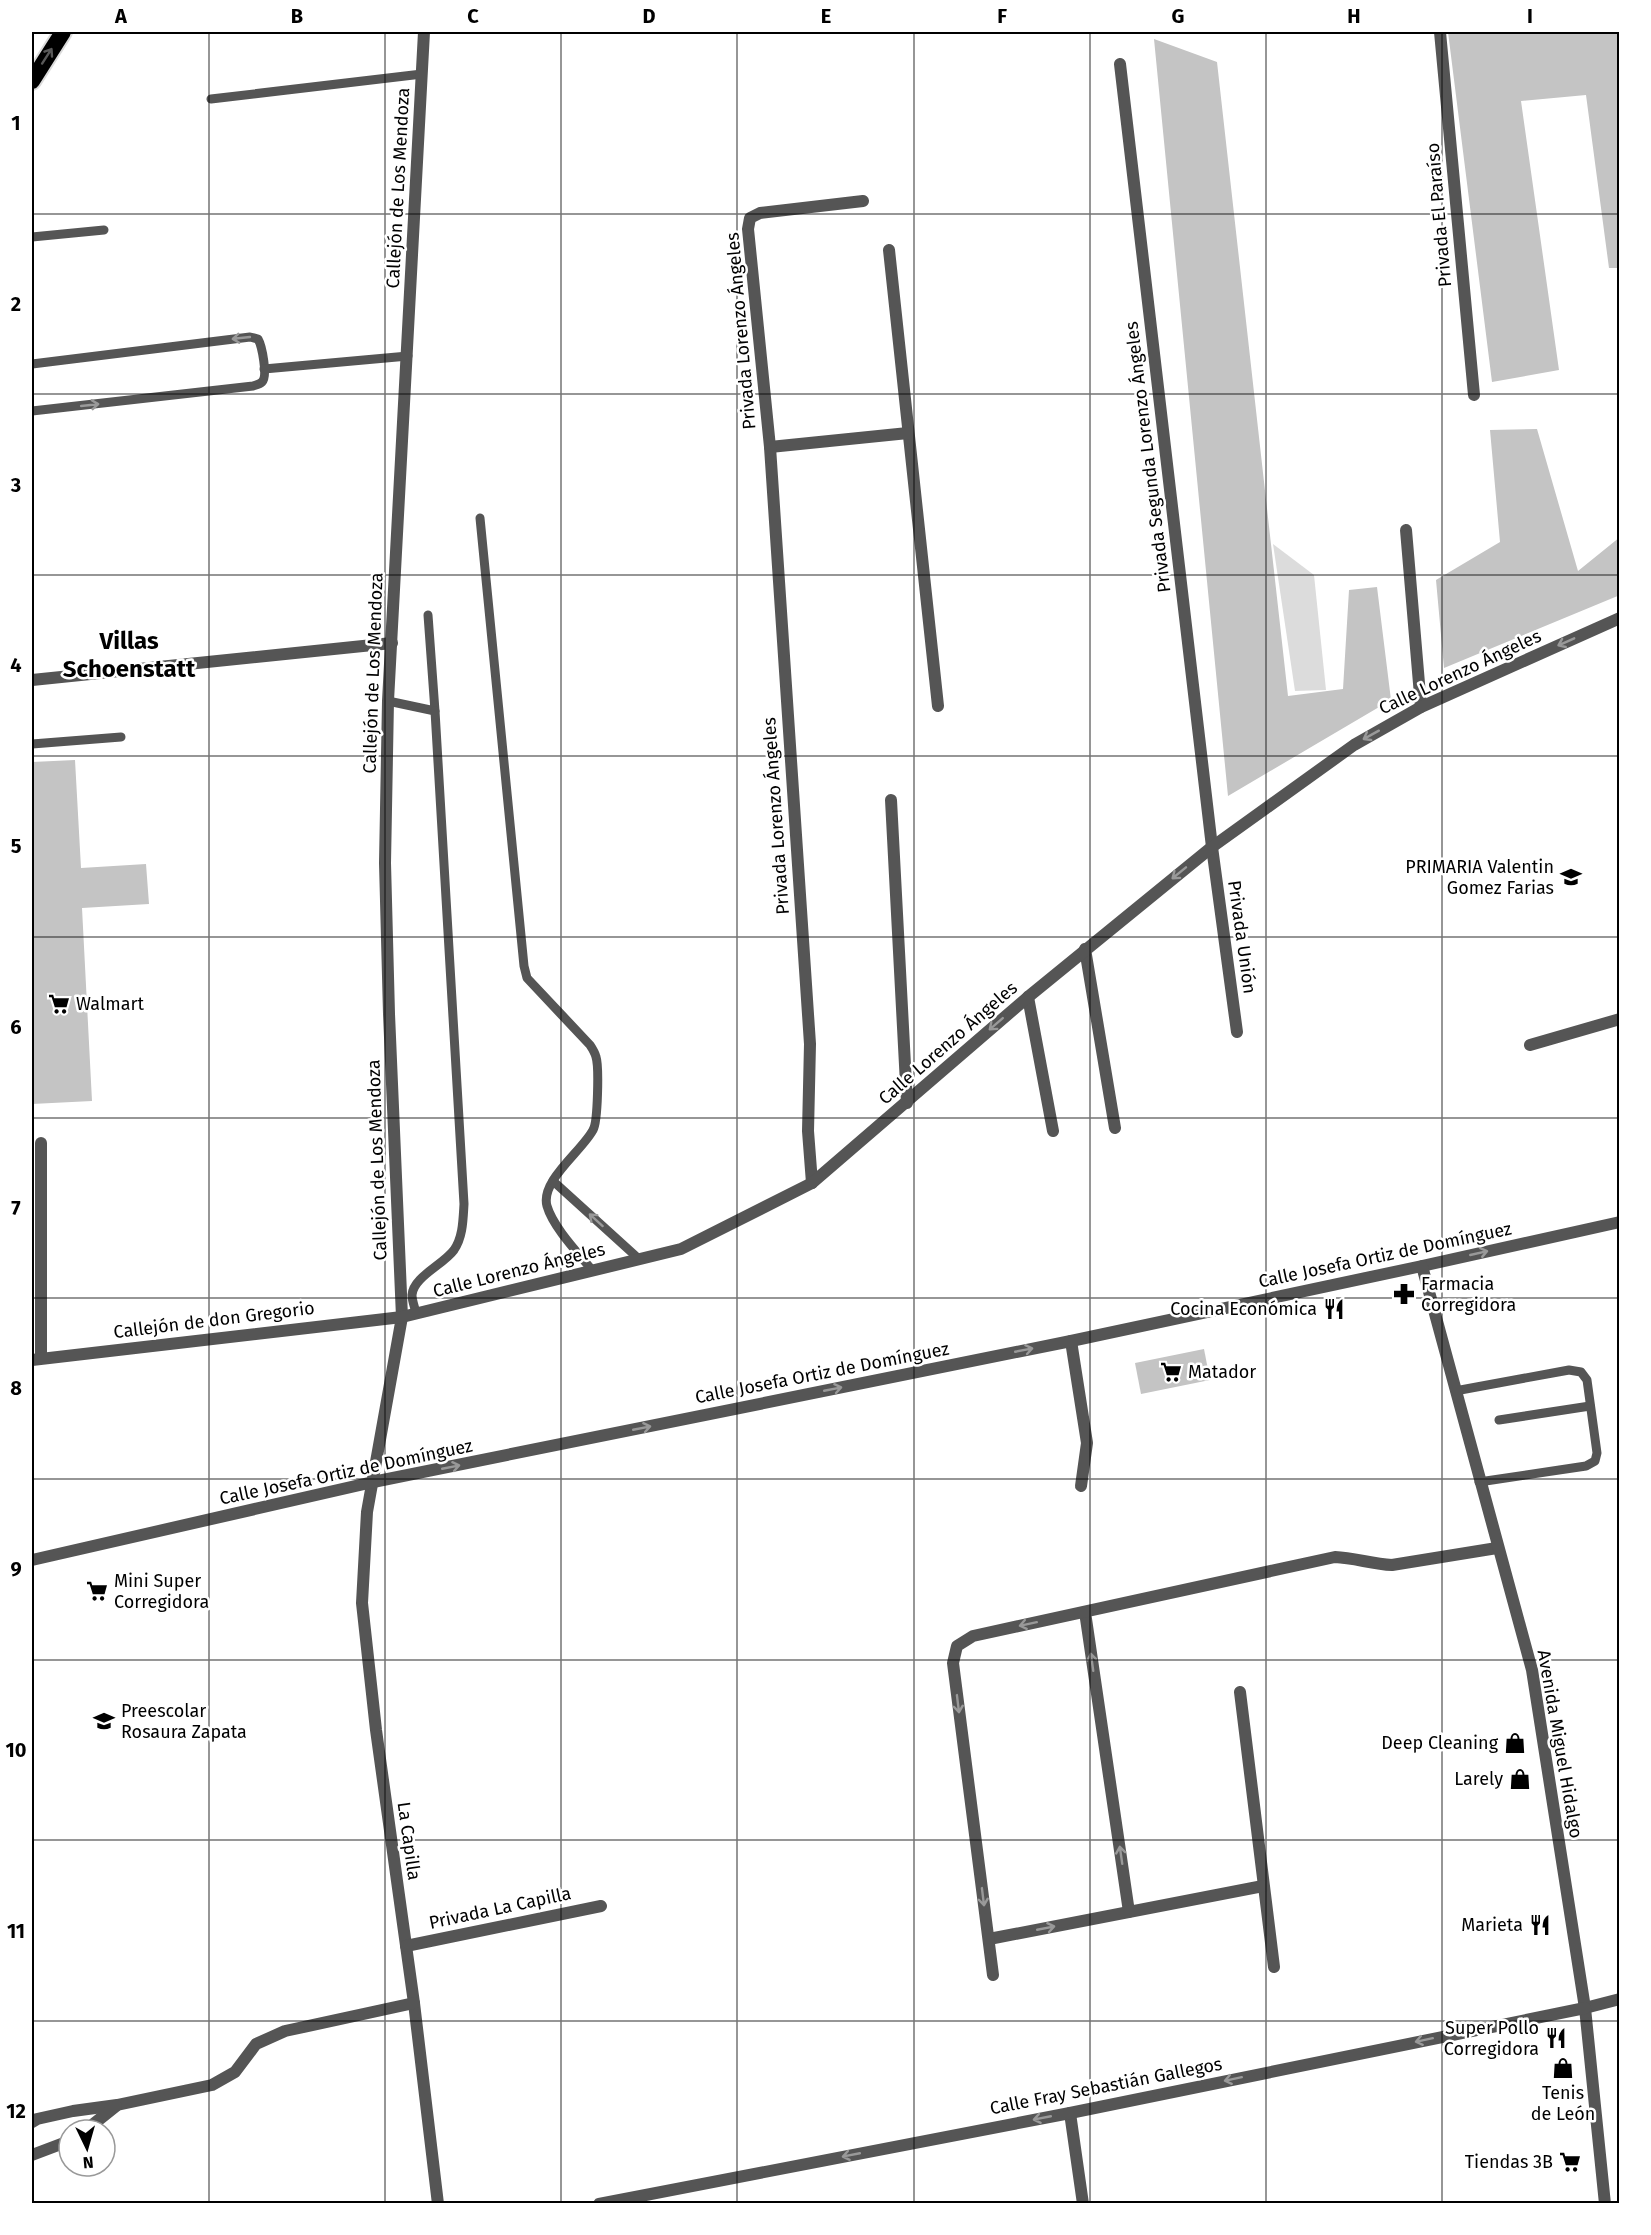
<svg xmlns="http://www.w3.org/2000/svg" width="1651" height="2235" font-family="'Fira Sans',sans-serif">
  <rect width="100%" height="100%" fill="#fff"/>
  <!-- green -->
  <polygon fill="#dcdcdc" points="1273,544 1314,575 1326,690 1295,691"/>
  <!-- building -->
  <g fill="#c4c4c4">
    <polygon points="1448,32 1620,32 1620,268 1609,268 1586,95 1521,101 1559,370 1492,382"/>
    <polygon points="1154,39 1217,62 1288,696 1343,689 1349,590 1377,587 1391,700 1228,796"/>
    <polygon points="1537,429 1578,571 1620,537 1620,595 1444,668 1436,580 1500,542 1490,430"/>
    <polygon points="75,760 81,868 146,864 149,904 82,908 92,1101 32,1104 32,762"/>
    <polygon points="1204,1349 1210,1380 1141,1394 1135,1363"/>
  </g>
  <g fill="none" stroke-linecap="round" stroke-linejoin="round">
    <defs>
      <polyline id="trunk" points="32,81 63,32"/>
    </defs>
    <!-- trunk casing -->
    <use href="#trunk" stroke="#dbdbdb" stroke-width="20"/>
    <!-- service -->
    <g stroke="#555" stroke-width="9">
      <polyline points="211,99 422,74"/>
      <polyline points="32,237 104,230"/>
      <path d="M 32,364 L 250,337 L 258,339 C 262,346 268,376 262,382 C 260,384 256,385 253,386 L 32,411"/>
      <polyline points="264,369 408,356"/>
      <path d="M 480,518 L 524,966 L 527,978 L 590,1045 C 592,1048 595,1053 596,1057 C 599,1066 598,1122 593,1130 C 582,1151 540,1181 547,1206 C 553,1227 578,1253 592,1270"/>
      <polyline points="388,701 435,711 428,615"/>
      <polyline points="32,744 121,737"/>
      <polyline points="553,1181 639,1259"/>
      <path d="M 416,1313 C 415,1308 412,1301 412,1295 C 413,1277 443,1265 454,1250 C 463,1237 463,1220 464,1204 L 435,711"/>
      <polyline points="1455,1391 1569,1370 1581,1372 1587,1380 1597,1453 1595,1461 1586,1466 1479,1482"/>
      <polyline points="1499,1420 1590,1406"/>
    </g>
    <!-- minor -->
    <g stroke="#555" stroke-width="12">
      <polyline points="424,32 388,701 385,863 389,1014 402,1317 367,1512 362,1603 376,1730 414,2003 438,2204"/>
      <polyline points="1440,32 1474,395"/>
      <polyline points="1120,64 1212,847 1237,1032"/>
      <polyline points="889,250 938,706"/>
      <polyline points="770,447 908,433"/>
      <polyline points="1406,530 1421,707"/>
      <polyline points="32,680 392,643"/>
      <polyline points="891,800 907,1103"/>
      <polyline points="1085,949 1115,1128"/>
      <polyline points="1028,997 1053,1131"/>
      <polyline points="1530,1045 1620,1019"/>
      <polyline points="41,1143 41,1358"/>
      <polyline points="812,1183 808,1131 810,1044 770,447 748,229 750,218 760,213 863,201"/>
      <polyline points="1422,1266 1620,1222"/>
      <polyline points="1071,1341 1087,1443 1081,1486"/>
      <polyline points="32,1360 402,1317 681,1249 812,1183 1028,997 1212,847 1354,745 1421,707 1620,618"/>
      <polyline points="1085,1612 1129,1912"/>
      <polyline points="1240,1692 1274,1967"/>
      <polyline points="989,1939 1263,1886"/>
      <polyline points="406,1946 601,1906"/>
      <path d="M 993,1975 L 953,1663 L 957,1646 L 973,1636 L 1335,1557 C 1355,1558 1372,1564 1392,1565 L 1497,1548"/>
      <polyline points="1585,2008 1620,1999"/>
      <polyline points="1070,2113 1083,2204"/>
      <polyline points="32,2122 37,2119 73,2111 117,2105 212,2085 235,2072 256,2044 285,2031 414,2003"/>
      <polyline points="86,2130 116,2106"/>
      <polyline points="32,2155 69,2141"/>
    </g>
    <!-- tertiary -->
    <g stroke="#555" stroke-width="12">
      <polyline points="32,1560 373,1482 1071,1341 1422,1266 1532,1670 1585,2008 1605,2204"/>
      <polyline points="599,2204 1070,2113 1585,2008"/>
    </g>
    <!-- trunk -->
    <use href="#trunk" stroke="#000" stroke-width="16"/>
  </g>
  <!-- one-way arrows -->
  <defs><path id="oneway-shaft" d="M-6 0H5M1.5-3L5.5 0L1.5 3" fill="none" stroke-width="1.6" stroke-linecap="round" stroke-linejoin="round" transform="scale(1.5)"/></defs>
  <use stroke="#595959" href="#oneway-shaft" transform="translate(47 56) rotate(-57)"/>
  <g stroke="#999">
    <use href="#oneway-shaft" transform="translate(241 338) rotate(174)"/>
    <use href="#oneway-shaft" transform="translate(90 405) rotate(-6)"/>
    <use href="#oneway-shaft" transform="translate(1566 642) rotate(156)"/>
    <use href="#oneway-shaft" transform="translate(1371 735) rotate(151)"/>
    <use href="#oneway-shaft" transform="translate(1179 873) rotate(141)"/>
    <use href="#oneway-shaft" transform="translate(996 1024) rotate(139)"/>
    <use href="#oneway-shaft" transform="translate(596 1220) rotate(-138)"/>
    <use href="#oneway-shaft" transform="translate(1479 1253) rotate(-13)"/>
    <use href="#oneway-shaft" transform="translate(1024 1350) rotate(-11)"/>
    <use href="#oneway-shaft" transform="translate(833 1389) rotate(-11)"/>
    <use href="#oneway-shaft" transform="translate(642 1428) rotate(-11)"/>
    <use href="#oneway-shaft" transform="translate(451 1467) rotate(-11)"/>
    <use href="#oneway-shaft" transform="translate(1028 1624) rotate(168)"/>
    <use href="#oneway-shaft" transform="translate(1092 1662) rotate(-98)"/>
    <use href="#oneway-shaft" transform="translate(958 1704) rotate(83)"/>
    <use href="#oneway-shaft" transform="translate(1121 1855) rotate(-98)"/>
    <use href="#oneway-shaft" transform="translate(983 1897) rotate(83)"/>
    <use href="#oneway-shaft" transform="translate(1046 1928) rotate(-11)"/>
    <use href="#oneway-shaft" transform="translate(1424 2040) rotate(168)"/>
    <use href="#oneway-shaft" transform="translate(1233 2079) rotate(168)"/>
    <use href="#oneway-shaft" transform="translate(1042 2118) rotate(169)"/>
    <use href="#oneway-shaft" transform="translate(851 2155) rotate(169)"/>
  </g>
  <!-- grid -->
  <path fill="none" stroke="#000" stroke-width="1.5" stroke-opacity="0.55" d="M 209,32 L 209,2204M 385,32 L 385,2204M 561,32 L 561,2204M 737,32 L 737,2204M 914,32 L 914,2204M 1090,32 L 1090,2204M 1266,32 L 1266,2204M 1442,32 L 1442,2204M 32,214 L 1620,214M 32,394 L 1620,394M 32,575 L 1620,575M 32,756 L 1620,756M 32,937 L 1620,937M 32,1118 L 1620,1118M 32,1298 L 1620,1298M 32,1479 L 1620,1479M 32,1660 L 1620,1660M 32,1840 L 1620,1840M 32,2021 L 1620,2021"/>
  <!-- icons -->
  <defs>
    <symbol id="school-bare" viewBox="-9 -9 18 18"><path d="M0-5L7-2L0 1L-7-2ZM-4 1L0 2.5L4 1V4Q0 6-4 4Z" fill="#000" stroke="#fff" stroke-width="2.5" paint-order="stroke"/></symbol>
    <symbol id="supermarket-bare" viewBox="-9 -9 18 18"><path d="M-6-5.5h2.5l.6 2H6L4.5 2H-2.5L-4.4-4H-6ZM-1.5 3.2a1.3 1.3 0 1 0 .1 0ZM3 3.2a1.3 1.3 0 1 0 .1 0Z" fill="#000" stroke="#fff" stroke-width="2.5" paint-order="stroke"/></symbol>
    <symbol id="pharmacy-bare" viewBox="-9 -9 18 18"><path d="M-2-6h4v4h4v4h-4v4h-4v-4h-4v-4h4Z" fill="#000" stroke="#fff" stroke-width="2.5" paint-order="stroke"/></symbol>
    <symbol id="restaurant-bare" viewBox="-9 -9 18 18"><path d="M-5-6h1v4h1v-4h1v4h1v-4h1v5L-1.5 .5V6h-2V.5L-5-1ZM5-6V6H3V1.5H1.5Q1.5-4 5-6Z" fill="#000" stroke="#fff" stroke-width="2.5" paint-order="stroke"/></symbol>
    <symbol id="shop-bare" viewBox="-9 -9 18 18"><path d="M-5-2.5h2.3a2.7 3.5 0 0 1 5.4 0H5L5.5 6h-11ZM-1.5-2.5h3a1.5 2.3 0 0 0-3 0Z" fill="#000" stroke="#fff" stroke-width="2.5" paint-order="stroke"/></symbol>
  </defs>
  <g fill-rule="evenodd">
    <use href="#school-bare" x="1556" y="862" width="30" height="30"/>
    <use href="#supermarket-bare" x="44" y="989" width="30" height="30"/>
    <use href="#pharmacy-bare" x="1389" y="1279" width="30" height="30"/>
    <use href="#restaurant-bare" x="1319" y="1294" width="30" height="30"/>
    <use href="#supermarket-bare" x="1156" y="1357" width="30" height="30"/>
    <use href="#supermarket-bare" x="82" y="1576" width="30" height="30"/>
    <use href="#school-bare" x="89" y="1706" width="30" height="30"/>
    <use href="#shop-bare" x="1500" y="1728" width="30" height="30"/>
    <use href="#shop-bare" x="1505" y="1764" width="30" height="30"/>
    <use href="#restaurant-bare" x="1525" y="1910" width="30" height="30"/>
    <use href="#restaurant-bare" x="1541" y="2023" width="30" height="30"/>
    <use href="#shop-bare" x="1548" y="2053" width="30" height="30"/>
    <use href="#supermarket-bare" x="1555" y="2147" width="30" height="30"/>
  </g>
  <g text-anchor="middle" stroke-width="5" stroke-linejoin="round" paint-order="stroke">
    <!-- street labels -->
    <g font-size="18" fill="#000" stroke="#fff">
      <text transform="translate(398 188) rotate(-87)" y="6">Callejón de Los Mendoza</text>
      <text transform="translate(1439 215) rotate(-95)" y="6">Privada El Paraíso</text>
      <text transform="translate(741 331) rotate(-95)" y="6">Privada Lorenzo Ángeles</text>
      <text transform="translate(1148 457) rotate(-97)" y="6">Privada Segunda Lorenzo Ángeles</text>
      <text transform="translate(1460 672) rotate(-25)" y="6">Calle Lorenzo Ángeles</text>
      <text transform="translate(373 673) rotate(-88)" y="6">Callejón de Los Mendoza</text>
      <text transform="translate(776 816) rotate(-94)" y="6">Privada Lorenzo Ángeles</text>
      <text transform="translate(1242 937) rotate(82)" y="6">Privada Unión</text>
      <text transform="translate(948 1043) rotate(-41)" y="6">Calle Lorenzo Ángeles</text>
      <text transform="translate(377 1160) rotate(-92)" y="6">Callejón de Los Mendoza</text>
      <text transform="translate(1385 1255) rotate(-12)" y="6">Calle Josefa Ortiz de Domínguez</text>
      <text transform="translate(519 1270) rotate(-14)" y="6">Calle Lorenzo Ángeles</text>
      <text transform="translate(214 1320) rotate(-7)" y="6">Callejón de don Gregorio</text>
      <text transform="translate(822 1373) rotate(-11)" y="6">Calle Josefa Ortiz de Domínguez</text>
      <text transform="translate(346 1472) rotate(-12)" y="6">Calle Josefa Ortiz de Domínguez</text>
      <text transform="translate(1560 1744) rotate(80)" y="6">Avenida Miguel Hidalgo</text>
      <text transform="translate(409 1841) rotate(82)" y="6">La Capilla</text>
      <text transform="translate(500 1908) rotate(-12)" y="6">Privada La Capilla</text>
      <text transform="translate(1106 2086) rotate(-11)" y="6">Calle Fray Sebastián Gallegos</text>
    </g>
    <!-- poi labels -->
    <g font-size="18" fill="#000" stroke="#fff" text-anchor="end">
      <text x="1554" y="873">PRIMARIA Valentin<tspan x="1554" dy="21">Gomez Farias</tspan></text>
      <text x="76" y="1010" text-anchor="start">Walmart</text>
      <text x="1421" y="1290" text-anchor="start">Farmacia<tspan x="1421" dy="21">Corregidora</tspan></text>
      <text x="1317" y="1315">Cocina Económica</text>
      <text x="1188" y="1378" text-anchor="start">Matador</text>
      <text x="114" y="1587" text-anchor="start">Mini Super<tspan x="114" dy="21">Corregidora</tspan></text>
      <text x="121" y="1717" text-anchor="start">Preescolar<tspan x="121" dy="21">Rosaura Zapata</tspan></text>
      <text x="1498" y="1749">Deep Cleaning</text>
      <text x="1503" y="1785">Larely</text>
      <text x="1523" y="1931">Marieta</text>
      <text x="1539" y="2034">Super Pollo<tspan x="1539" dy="21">Corregidora</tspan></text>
      <text x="1563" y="2099" text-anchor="middle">Tenis<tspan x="1563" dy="21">de León</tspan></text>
      <text x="1553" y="2168">Tiendas 3B</text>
    </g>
    <!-- district labels -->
    <g font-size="24" font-weight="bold" fill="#000" stroke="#fff">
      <text x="129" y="649">Villas<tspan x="129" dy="28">Schoenstatt</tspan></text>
    </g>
  </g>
  <!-- border -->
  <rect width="1651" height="2235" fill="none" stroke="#ffffff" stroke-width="66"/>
  <!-- north arrow -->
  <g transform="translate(87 2148) rotate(175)"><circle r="28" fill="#ffffff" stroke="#999999" stroke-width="1.5"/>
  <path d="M0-4.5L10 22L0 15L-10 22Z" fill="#000000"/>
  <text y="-9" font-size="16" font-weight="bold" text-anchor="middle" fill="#000000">N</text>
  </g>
  <rect x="33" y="33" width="1585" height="2169" fill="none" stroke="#000" stroke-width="2"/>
  <g font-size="20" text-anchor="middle" font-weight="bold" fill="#000">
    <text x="121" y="23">A</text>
    <text x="297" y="23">B</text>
    <text x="473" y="23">C</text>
    <text x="649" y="23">D</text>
    <text x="826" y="23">E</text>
    <text x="1002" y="23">F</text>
    <text x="1178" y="23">G</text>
    <text x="1354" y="23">H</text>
    <text x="1530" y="23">I</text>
    <text x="16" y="130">1</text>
    <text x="16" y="311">2</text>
    <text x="16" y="492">3</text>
    <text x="16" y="672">4</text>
    <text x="16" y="853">5</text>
    <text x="16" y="1034">6</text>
    <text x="16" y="1215">7</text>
    <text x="16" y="1395">8</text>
    <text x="16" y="1576">9</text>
    <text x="16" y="1757">10</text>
    <text x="16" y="1938">11</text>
    <text x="16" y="2118">12</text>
  </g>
</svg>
